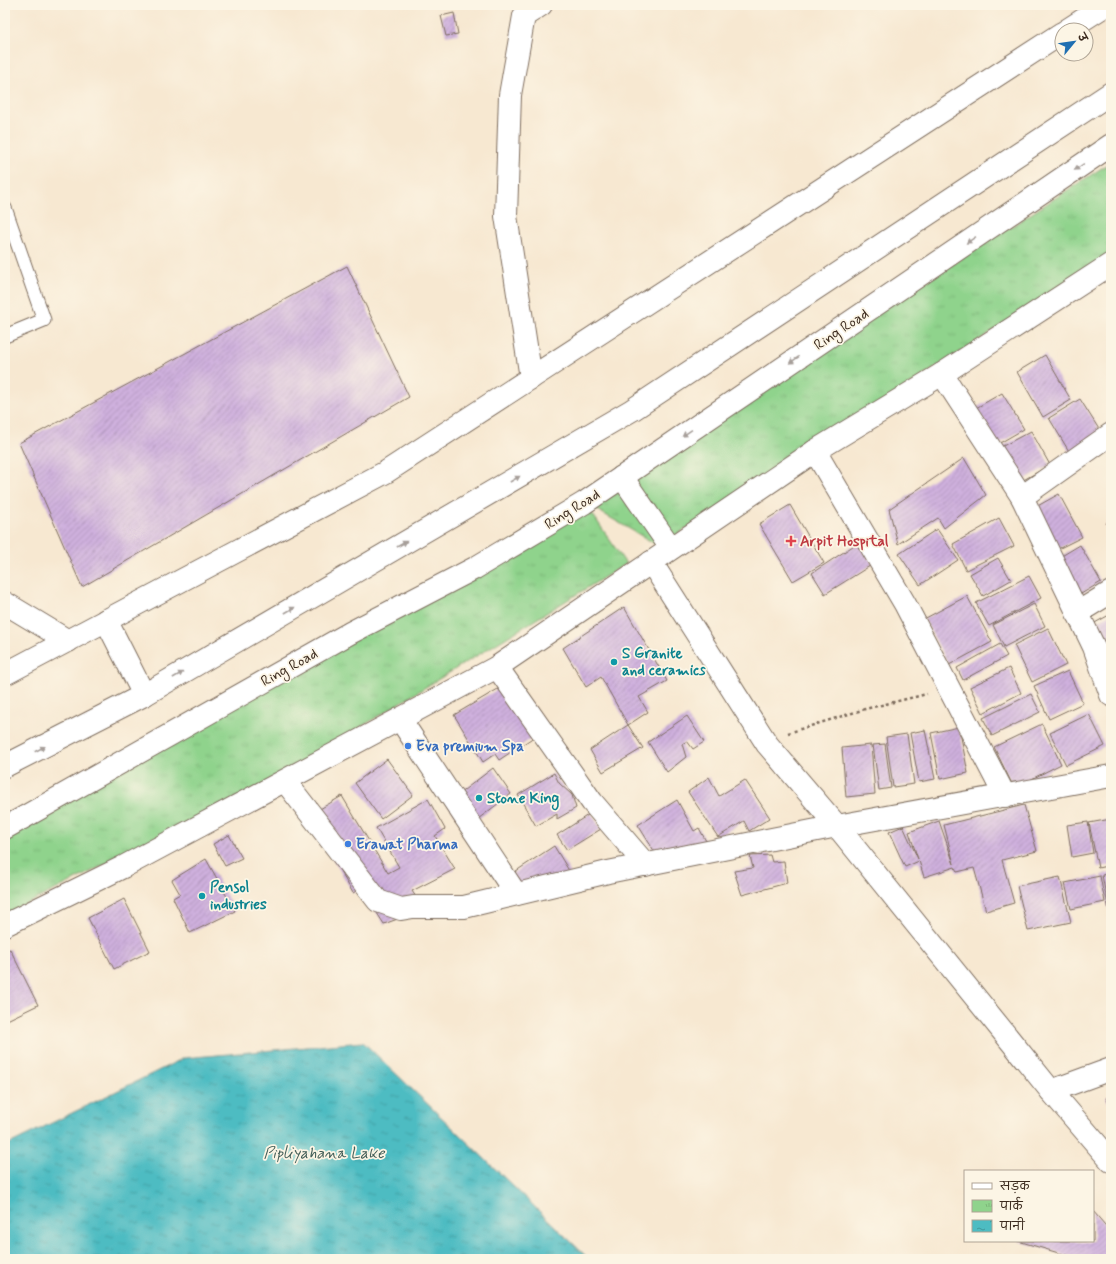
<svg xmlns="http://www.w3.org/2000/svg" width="1116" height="1264" font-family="Mynerve,'Playpen Sans Deva',sans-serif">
  <defs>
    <pattern id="park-tufts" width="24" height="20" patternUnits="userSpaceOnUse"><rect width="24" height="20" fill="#8fd38c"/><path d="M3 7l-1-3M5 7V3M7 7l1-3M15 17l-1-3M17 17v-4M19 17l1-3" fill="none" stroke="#7cb578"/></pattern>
    <pattern id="water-ripples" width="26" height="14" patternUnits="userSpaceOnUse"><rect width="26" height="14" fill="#4dbcc2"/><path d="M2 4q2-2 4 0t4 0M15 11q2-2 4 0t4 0" fill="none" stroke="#41999d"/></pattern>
    <pattern id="building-hatch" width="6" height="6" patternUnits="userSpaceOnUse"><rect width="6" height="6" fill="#cfb0de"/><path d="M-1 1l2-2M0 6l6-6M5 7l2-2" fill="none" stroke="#a98fb3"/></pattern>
  </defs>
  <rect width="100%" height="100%" fill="#fcf5e5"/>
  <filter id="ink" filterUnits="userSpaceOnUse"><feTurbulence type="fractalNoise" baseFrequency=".025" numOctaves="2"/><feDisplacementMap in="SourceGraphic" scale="8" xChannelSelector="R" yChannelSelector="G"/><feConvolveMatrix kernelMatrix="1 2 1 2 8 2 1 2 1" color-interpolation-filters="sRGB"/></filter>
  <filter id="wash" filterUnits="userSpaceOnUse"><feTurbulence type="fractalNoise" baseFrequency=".012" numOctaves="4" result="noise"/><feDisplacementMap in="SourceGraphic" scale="16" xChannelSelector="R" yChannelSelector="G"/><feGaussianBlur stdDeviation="0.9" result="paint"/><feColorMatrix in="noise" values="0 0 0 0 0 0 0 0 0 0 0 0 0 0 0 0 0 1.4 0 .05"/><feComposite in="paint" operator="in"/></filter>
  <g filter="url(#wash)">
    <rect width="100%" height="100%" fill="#f7e8d1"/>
    <!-- park -->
    <polygon fill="url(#park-tufts)" stroke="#657e55" points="1111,162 1111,255 659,546 585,503 626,564 281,776 5,915 5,819 584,503"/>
    <!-- water -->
    <polygon fill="url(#water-ripples)" stroke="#447370" points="363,1042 589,1259 5,1259 5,1146 184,1058"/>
    <g id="blocks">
      <!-- building -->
      <g fill="url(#building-hatch)">
        <polygon points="454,13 458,34 446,36 441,16"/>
        <polygon points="347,266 409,397 82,587 19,443"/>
        <polygon points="1045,355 1071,400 1043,417 1017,372"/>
        <polygon points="1002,393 1024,429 998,444 976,408"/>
        <polygon points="1080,399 1102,434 1070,453 1049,418"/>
        <polygon points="1031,431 1050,465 1020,482 1001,447"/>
        <polygon points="964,458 986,495 944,528 938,518 898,544 889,509"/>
        <polygon points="1059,494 1082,537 1056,550 1034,508"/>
        <polygon points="790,505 824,563 793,581 759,524"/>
        <polygon points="999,518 1014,546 966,570 953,544"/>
        <polygon points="1111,521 1111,532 1106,523"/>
        <polygon points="937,529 958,560 920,585 899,554"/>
        <polygon points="859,542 873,564 825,594 812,573"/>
        <polygon points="1080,545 1101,582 1081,594 1060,557"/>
        <polygon points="998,558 1011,580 983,596 970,574"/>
        <polygon points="1029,576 1041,598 989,626 976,603"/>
        <polygon points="967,596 992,642 949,665 924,619"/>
        <polygon points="1034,604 1045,626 1004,647 993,625"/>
        <polygon points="624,607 667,681 639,697 648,712 628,725 601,677 586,687 563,648"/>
        <polygon points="1111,614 1111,639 1101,644 1091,625"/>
        <polygon points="1048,628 1066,665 1032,682 1014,645"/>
        <polygon points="1000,644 1007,656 963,680 957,668"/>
        <polygon points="1009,668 1021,693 983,713 970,687"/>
        <polygon points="1068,671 1083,703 1049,719 1034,686"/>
        <polygon points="503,686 534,737 499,760 495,754 483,762 454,715"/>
        <polygon points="1031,694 1040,712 992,736 983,718"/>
        <polygon points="1089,714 1105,746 1066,765 1050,733"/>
        <polygon points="687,716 704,742 693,749 687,741 682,744 686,757 667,772 648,742"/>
        <polygon points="1042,724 1061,764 1014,788 994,747"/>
        <polygon points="628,725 643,748 603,772 590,750"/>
        <polygon points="959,727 968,773 940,779 931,733"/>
        <polygon points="925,730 935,779 919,782 910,733"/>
        <polygon points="907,734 914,784 893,787 886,737"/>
        <polygon points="885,744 891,788 879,790 873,745"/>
        <polygon points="871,745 875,794 846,797 842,748"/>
        <polygon points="387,759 413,795 381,819 355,783"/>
        <polygon points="493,768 511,794 466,828 447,803"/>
        <polygon points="554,773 559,783 572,795 576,808 557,819 557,814 536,826 518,795"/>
        <polygon points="709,777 719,796 745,780 770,818 749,831 744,821 718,837 688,792"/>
        <polygon points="342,796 388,873 399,867 376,828 428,799 445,829 435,836 455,869 412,891 424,909 384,924 361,888 353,893 308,816"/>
        <polygon points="677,800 694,831 699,828 707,843 661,862 638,825"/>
        <polygon points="1024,805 1037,851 1002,860 1014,903 986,911 974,868 957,872 955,867 924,877 919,861 905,867 889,832 903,826 918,859 909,832 939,821 954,864 944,825"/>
        <polygon points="591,813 601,829 567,850 557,835"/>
        <polygon points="1111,819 1111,865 1098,868 1089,823"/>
        <polygon points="1088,822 1093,853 1072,857 1067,825"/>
        <polygon points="229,835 242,858 225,866 213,844"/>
        <polygon points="554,846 571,874 524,900 510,875"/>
        <polygon points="770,855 772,862 784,861 787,883 742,895 734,871 753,868 750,856"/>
        <polygon points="206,859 235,911 190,933 173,898 180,894 172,880"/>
        <polygon points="1111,873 1111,916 1110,916 1102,875"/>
        <polygon points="1100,876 1105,902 1071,909 1065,883"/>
        <polygon points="1060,877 1071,922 1028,931 1017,886"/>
        <polygon points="124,899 150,951 114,969 88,918"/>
        <polygon points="10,949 38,1005 5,1021 5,951"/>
        <polygon points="1111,1095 1111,1107 1106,1098"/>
        <polygon points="1093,1211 1111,1232 1111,1259 1079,1259 1018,1241 1093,1241"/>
      </g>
    </g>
  </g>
  <g filter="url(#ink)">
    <use href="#blocks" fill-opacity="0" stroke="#7d6c5d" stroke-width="1"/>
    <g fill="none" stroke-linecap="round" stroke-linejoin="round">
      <defs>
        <polyline id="lane" points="5,208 44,320 5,336"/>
        <g id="street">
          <polyline points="942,374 1022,497 1094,647 1111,695"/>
          <polyline points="531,378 506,216 510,95 524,16 541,5"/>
          <polyline points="815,451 905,604 1005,796"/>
          <polyline points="1022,497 1111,434"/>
          <polyline points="5,603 68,641"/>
          <polyline points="1077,613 1111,592"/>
          <polyline points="497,667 592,802 646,865"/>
          <polyline points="400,719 516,894"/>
          <polyline points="285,781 378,901 401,909 413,907 464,907 608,872 837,826 1111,776"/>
          <polyline points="1051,1091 1111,1069"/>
        </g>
        <g id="secondary">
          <polyline points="1067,30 1106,5"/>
          <polyline points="651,562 767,744 837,826 1051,1091 1111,1161"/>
          <polyline points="5,674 386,472 1062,33"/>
          <polyline points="5,925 123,867 497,667 815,451 942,374 1111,264"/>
        </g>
        <g id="primary">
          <polyline points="622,477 671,548"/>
          <polyline points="106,620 144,695"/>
          <polyline points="5,766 144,695 632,410 1111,93"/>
          <polyline points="5,828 350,633 475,568 584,503 1111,145"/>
        </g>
      </defs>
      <!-- lane casing -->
      <use href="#lane" stroke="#7d6c5d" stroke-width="15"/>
      <!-- street casing -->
      <use href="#street" stroke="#7d6c5d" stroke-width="24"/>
      <!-- secondary casing -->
      <use href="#secondary" stroke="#7d6c5d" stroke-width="24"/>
      <!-- primary casing -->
      <use href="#primary" stroke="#7d6c5d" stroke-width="24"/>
      <!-- path -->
      <polyline stroke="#7d6c5d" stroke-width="2.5" stroke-dasharray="3 3" stroke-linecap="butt" points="788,733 865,709 927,694"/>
      <!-- lane -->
      <use href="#lane" stroke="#fff" stroke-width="13"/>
      <!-- street -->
      <use href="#street" stroke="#fff" stroke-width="22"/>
      <!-- secondary -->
      <use href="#secondary" stroke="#fff" stroke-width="22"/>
      <!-- primary -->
      <use href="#primary" stroke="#fff" stroke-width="22"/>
    </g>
    <!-- one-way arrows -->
    <defs><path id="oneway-solid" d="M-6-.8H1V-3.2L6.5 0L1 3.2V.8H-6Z"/></defs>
    <g fill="#a79f9a">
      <use href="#oneway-solid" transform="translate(1079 167) rotate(146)"/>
      <use href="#oneway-solid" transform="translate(971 240) rotate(146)"/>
      <use href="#oneway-solid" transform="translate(794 360) rotate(146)"/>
      <use href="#oneway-solid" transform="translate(687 433) rotate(146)"/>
      <use href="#oneway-solid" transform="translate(515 479) rotate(-30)"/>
      <use href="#oneway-solid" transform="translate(402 544) rotate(-30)"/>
      <use href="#oneway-solid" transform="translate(290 610) rotate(-30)"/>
      <use href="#oneway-solid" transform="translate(178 675) rotate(-30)"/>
      <use href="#oneway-solid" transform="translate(40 749) rotate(-27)"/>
    </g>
  </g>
  <!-- markers -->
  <path fill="#e0444e" stroke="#fcf5e5" stroke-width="1.5" d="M789 535h4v4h4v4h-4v4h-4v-4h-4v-4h4z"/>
  <g fill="#0f9aa8" stroke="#fcf5e5" stroke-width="1.5">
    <circle cx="614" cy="662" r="4"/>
    <circle cx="479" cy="798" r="4"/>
    <circle cx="202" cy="896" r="4"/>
  </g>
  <g fill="#3f7fe0" stroke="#fcf5e5" stroke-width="1.5">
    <circle cx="408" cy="746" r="4"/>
    <circle cx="348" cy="844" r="4"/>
  </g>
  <g text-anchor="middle" stroke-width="3.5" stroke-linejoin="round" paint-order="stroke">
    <!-- street labels -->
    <g font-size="15" fill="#3b2a1e" stroke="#fcf5e5">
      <text transform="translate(841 329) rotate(-34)" y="5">Ring Road</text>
      <text transform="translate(572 509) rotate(-32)" y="5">Ring Road</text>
      <text transform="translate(289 667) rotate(-29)" y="5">Ring Road</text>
    </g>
    <!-- health labels -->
    <g font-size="15" font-weight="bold" fill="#be3a42" stroke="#fcf5e5" text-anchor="start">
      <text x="800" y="546">Arpit Hospital</text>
    </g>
    <!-- culture labels -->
    <g font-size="15" font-weight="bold" fill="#0d838f" stroke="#fcf5e5" text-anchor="start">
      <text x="622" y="658">S Granite<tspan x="622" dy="17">and ceramics</tspan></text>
      <text x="487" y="803">Stone King</text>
      <text x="210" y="892">Pensol<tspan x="210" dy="17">industries</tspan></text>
    </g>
    <!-- shop labels -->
    <g font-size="15" font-weight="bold" fill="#366cbe" stroke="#fcf5e5" text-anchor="start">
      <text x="416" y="751">Eva premium Spa</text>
      <text x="356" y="849">Erawat Pharma</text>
    </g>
    <!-- water labels -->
    <g font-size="16" font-style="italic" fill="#415d57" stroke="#fcf5e5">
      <text x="324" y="1158">Pipliyahana Lake</text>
    </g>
  </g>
  <!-- margin -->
  <rect width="1116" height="1264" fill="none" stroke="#fcf5e5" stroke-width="20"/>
  <!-- legend -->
  <rect x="964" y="1170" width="130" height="72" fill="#fcf5e5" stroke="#afa495"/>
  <rect x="972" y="1183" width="20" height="6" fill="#ffffff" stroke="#afa495"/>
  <text x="1000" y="1190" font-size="12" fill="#3b2a1e">सड़क</text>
  <rect x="972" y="1200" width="20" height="12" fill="url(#park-tufts)" stroke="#afa495"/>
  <text x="1000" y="1210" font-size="12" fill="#3b2a1e">पार्क</text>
  <rect x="972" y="1220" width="20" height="12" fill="url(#water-ripples)" stroke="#afa495"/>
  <text x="1000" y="1230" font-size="12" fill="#3b2a1e">पानी</text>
  <!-- north arrow -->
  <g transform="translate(1074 42) rotate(61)"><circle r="19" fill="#fcf5e5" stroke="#afa495"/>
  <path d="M0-3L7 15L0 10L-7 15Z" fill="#1f6fb2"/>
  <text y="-6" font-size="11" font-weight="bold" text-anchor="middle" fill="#3b2a1e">उ</text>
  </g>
</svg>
